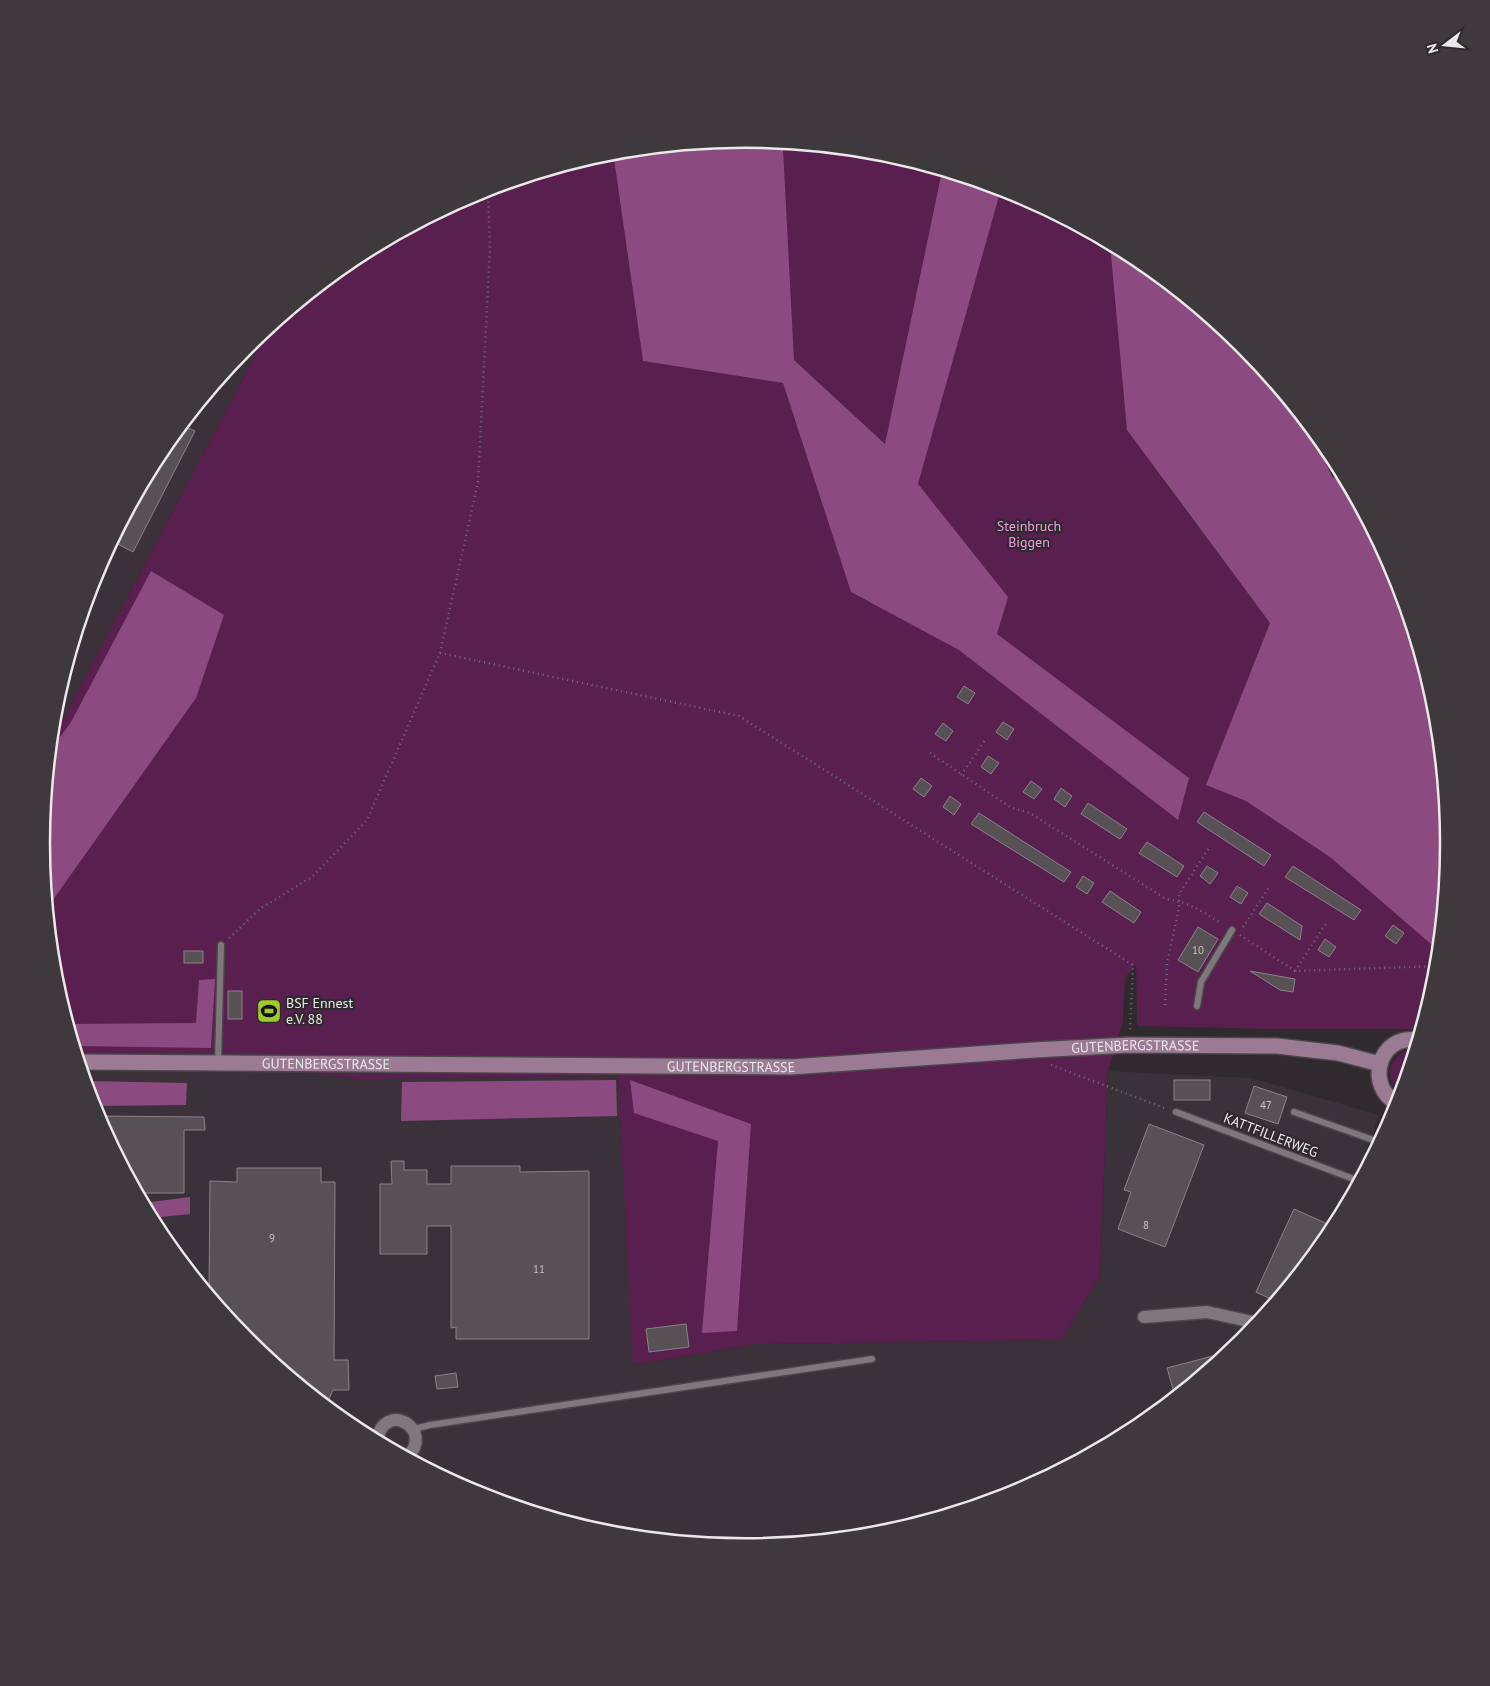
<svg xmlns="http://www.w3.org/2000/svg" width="1490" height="1686" font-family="'PT Sans',sans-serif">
  <rect width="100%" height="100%" fill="#2f2a2e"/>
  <!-- built -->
  <g fill="#3b3139">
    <polygon points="260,335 259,348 63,719 52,733 55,705 95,573 160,452 248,345"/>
    <polygon points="78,1057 218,1062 358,1079 618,1076 634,1365 756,1344 1061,1340 1100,1276 1108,1071 1251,1078 1379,1115 1363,1160 1360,1178 1330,1234 1242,1341 1136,1428 1014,1493 882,1533 745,1547 607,1533 475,1493 354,1428 247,1340 160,1234 95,1112"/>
  </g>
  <!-- green -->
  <g fill="#581f4f">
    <polygon points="745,139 883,153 942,171 885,444 794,360 783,148 705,143"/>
    <polygon points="613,152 643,361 783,383 851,592 871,603 946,172 1015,193 1136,258 1164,481 1270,623 1257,656 1435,706 1449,843 1436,948 1438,950 1435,981 1420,1029 1270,1029 1137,1026 1136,964 1125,978 1123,1021 1108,1071 1100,1276 1061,1340 756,1344 633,1365 618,1076 358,1079 218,1062 78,1057 55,980 41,843 52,733 63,719 259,348 260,335 354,258 476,193"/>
    <path d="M 1415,1048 L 1401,1093 C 1380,1077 1391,1052 1415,1048 Z"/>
  </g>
  <!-- forest -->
  <g fill="#8c4b80">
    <polygon points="705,143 783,148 794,360 885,444 942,171 1001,189 918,484 1008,597 997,634 1189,778 1178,820 959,650 851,592 783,383 643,361 613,152"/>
    <polygon points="1110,244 1136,258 1179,293 1179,297 1183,297 1243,346 1303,419 1333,478 1341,472 1395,574 1435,706 1449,843 1438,950 1330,857 1246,801 1206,785 1270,623 1127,430"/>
    <polygon points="151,571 224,615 196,698 48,907 41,843 50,751 71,722"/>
    <polygon points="215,979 211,1048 75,1046 68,1024 196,1023 199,980"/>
    <polygon points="616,1080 617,1116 401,1121 402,1082"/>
    <polygon points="630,1080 751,1124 737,1331 702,1333 718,1141 634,1113"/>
    <polygon points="85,1081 187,1083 186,1105 93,1106"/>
    <polygon points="190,1197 190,1214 151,1218 143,1203"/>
  </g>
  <!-- building -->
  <g fill="#575155" stroke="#898388">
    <polygon points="182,425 195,431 133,552 112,541 160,452"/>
    <polygon points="964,686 975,693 968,704 957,697"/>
    <polygon points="1003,722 1014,729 1007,740 996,732"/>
    <polygon points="943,723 953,731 946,741 935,734"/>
    <polygon points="988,756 999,763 991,774 981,767"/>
    <polygon points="921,778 932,786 924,797 913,789"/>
    <polygon points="1031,781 1042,789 1034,799 1023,792"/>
    <polygon points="1061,788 1072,796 1065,807 1054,799"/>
    <polygon points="950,796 961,804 954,815 943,807"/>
    <polygon points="1088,803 1127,829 1120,839 1081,814"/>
    <polygon points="1204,812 1271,855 1264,866 1197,822"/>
    <polygon points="979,813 1071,872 1064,882 971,824"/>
    <polygon points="1147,842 1184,866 1177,877 1139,853"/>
    <polygon points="1207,866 1218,873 1210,884 1200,876"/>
    <polygon points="1293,866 1361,910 1354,920 1285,877"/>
    <polygon points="1083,876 1094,883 1087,894 1076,887"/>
    <polygon points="1237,886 1248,893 1241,904 1230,897"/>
    <polygon points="1110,891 1141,912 1134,923 1102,902"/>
    <polygon points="1267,903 1302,926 1300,940 1259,914"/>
    <polygon points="1393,925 1404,933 1396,944 1385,936"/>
    <polygon points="1198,927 1218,939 1198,972 1178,960"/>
    <polygon points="1325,939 1336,947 1329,957 1318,950"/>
    <rect x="184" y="951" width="19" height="12"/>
    <polygon points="1250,971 1295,979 1293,992 1280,990"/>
    <rect x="228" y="991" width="14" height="28"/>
    <rect x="1174" y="1080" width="36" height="20"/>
    <polygon points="1254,1086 1287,1097 1278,1124 1245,1113"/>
    <polygon points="97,1116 204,1117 205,1130 184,1130 184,1193 138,1193"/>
    <polygon points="1149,1124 1204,1145 1165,1247 1118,1229 1131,1192 1124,1190"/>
    <polygon points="391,1161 404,1161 404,1170 427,1170 427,1184 451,1184 451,1166 520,1166 520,1172 589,1171 589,1339 456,1339 456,1327 451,1328 451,1226 427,1226 427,1254 380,1254 380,1184 392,1184"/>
    <polygon points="237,1168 321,1168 321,1182 335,1182 334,1360 348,1360 349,1390 333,1390 326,1405 247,1340 209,1294 210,1181 237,1182"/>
    <polygon points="1294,1209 1332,1226 1326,1239 1275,1301 1256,1292"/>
    <polygon points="686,1324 689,1347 649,1352 646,1329"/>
    <polygon points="1228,1352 1175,1396 1167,1368"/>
    <polygon points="456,1373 458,1387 437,1389 435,1376"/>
  </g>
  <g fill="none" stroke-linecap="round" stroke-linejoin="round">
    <defs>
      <g id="lane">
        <polyline points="1197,1006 1201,982 1232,930"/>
        <polyline points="218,1062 221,945"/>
        <polyline points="1176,1112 1359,1181"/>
        <polyline points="1294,1112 1379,1142"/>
        <polyline points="414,1429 430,1425 872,1359"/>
      </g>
      <g id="street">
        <polyline points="1144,1317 1207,1312 1257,1323"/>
        <path d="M 377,1440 C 385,1399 436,1430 407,1457"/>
      </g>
      <g id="secondary">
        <path id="s1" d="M 80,1062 L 791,1067 L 1034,1050 L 1129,1045 L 1277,1046 L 1338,1053 L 1380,1064"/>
        <path d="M 1398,1104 C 1364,1086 1379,1034 1417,1040"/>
      </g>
    </defs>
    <!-- lane casing -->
    <use href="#lane" stroke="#4a4649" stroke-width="9"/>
    <!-- street casing -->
    <use href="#street" stroke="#4a4649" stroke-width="15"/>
    <!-- secondary casing -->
    <use href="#secondary" stroke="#4a4649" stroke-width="18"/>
    <!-- path -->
    <g stroke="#726d71" stroke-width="2.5" stroke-dasharray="1 4" stroke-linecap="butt">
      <polyline points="440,653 739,716 1133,965 1130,1031"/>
      <path d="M 930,753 L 1010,807 L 1030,813 L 1166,899 C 1188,902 1204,912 1222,924"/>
      <polyline points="961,775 986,739"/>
      <polyline points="1243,927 1270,886"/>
      <polyline points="1240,935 1295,971 1437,966"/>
      <polyline points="229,938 261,908 312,877 367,820 440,653 478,482 490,249 488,189"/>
      <polyline points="1295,971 1327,922"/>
      <polyline points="1165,1005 1167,963 1179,908 1179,894 1209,848"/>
      <polyline points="1051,1065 1167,1109"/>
    </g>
    <!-- lane -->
    <use href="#lane" stroke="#7e787c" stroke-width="6"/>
    <!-- street -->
    <use href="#street" stroke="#7e787c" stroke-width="12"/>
    <!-- secondary -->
    <use href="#secondary" stroke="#9a7b93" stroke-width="15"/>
  </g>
  <!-- icons -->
  <defs>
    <symbol id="stadium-square" viewBox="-11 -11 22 22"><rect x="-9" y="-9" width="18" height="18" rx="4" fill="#9fca2d" stroke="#2f2a2e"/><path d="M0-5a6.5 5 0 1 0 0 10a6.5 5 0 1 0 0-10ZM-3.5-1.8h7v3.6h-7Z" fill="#111"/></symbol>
  </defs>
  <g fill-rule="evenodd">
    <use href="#stadium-square" x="255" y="997" width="28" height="28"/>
  </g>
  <g text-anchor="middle" stroke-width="4.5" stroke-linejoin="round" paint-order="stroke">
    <!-- number labels -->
    <g font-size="11" fill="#c6c2c5">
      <text x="1198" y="954">10</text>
      <text x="1266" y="1109">47</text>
      <text x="1146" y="1229">8</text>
      <text x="272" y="1242">9</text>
      <text x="539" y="1273">11</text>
    </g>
    <!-- park labels -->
    <g font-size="14" fill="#f79be5" stroke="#2f2a2e">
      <text x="1029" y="531">Steinbruch<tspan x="1029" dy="16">Biggen</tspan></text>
    </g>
    <!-- poi labels -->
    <g font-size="14" fill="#ebe8ea" stroke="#2f2a2e" text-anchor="start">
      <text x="286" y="1008">BSF Ennest<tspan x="286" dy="16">e.V. 88</tspan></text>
    </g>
    <!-- street labels -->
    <g font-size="14" fill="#ebe8ea" stroke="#2f2a2e">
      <text dy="5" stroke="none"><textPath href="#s1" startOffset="1056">GUTENBERGSTRASSE</textPath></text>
      <text dy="5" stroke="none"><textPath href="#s1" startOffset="246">GUTENBERGSTRASSE</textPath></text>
      <text dy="5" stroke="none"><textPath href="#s1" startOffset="651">GUTENBERGSTRASSE</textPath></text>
      <text transform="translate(1271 1135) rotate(21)" y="5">KATTFILLERWEG</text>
    </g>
  </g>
  <!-- crop -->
  <path d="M0 0H1490V1686H0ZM50 843a695 695 0 1 1 1390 0a695 695 0 1 1-1390 0Z" fill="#3e393d" fill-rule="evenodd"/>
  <path fill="none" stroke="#ebe8ea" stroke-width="2.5" d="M50 843a695 695 0 1 1 1390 0a695 695 0 1 1-1390 0Z"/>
  <!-- north arrow -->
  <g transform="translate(1445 45) rotate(254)" stroke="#2f2a2e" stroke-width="4" paint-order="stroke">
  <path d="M0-4L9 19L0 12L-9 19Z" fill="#ebe8ea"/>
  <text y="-8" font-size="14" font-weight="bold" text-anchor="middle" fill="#ebe8ea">N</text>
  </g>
</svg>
